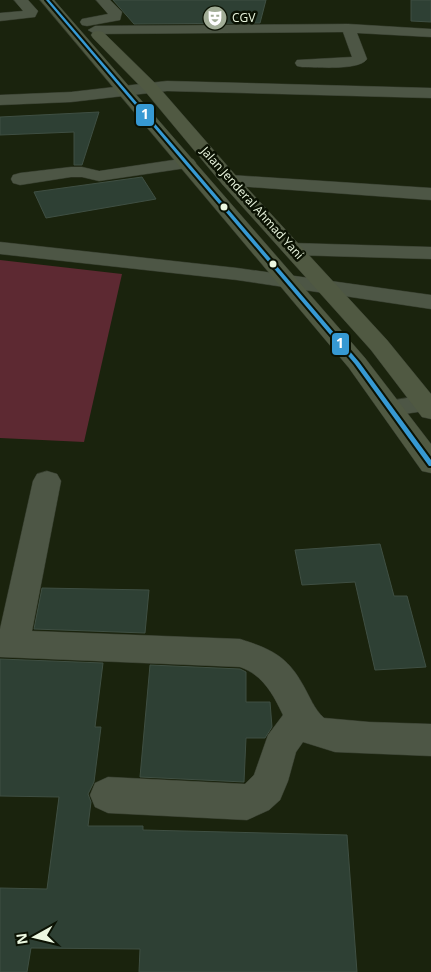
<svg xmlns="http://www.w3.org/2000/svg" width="431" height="972" font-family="'Open Sans',sans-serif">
  <rect width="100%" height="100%" fill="#1a230d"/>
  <!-- green -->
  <polygon fill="#5d2932" points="0,260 122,274 84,442 0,438"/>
  <!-- building -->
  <g fill="#2e4034" stroke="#3f4f43">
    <polygon points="113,0 266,0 260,23 134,24"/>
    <polygon points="411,0 431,0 431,22 411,21"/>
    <polygon points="99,112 82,165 74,165 74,132 0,135 0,117"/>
    <polygon points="142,177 156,199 46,218 34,192"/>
    <polygon points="380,544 394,596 407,596 426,667 375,670 355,582 302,585 295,550"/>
    <polygon points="42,588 149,590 145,633 34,629"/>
    <polygon points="0,659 103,663 95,727 101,727 94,782 88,794 91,802 88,826 143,826 143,830 347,835 357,972 139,972 140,949 31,948 27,972 0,972 0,888 47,889 59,797 0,796"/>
    <polygon points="150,665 240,669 246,672 246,702 270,702 272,727 265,738 246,738 244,782 140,777"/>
  </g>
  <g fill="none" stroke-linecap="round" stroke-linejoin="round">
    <defs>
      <g id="minor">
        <polygon points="14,0 28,0 38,11 35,17 0,21 0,13 23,11"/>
        <polygon points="96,0 110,0 122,12 120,20 87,26 82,25 80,22 82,19 108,14"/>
        <path d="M 348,24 L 431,29 L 431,37 L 357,33 L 367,59 C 359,71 317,67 302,67 L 297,66 L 295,63 L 297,60 L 352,57 L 343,32 L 95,34 L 88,30 L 95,26 Z"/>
        <polygon points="167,81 431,88 431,98 167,91 71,102 0,105 0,95 71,92"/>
        <polygon points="187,158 193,159 196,163 193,167 99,181 82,177 71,177 20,185 13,183 11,179 13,175 20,173 71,167 82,167 99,171"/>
        <polygon points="230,175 431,188 431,200 223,185 221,181 223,177"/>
        <polygon points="0,242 237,268 431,295 431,309 237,280 0,254"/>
        <polygon points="292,243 431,247 431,259 292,255 285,253 282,249 285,245"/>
        <polygon points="431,394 431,410 391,416 382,414 378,408 382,402"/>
        <path d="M 47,471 L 57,474 L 61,481 L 32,631 L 240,639 C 271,649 287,656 303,685 C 310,697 314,709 324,718 L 369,722 L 431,724 L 431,756 L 335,752 L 303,742 L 296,752 L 288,781 L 280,800 L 269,810 L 247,820 L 108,813 L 95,807 L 90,795 L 95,783 L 108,777 L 245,784 L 254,775 L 268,735 L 283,715 C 273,694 263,675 240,667 L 0,657 L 0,629 L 33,481 L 37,474 Z"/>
      </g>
      <g id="highway">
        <polygon points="40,0 54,0 365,358 431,444 431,473 422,471 349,368"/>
        <polygon points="98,31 103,32 156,84 237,177 387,340 431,394 431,419 422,417 371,350 223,185 144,90 93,38 91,35 93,32"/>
      </g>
    </defs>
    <!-- minor casing -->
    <use href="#minor" stroke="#343b2c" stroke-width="1"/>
    <!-- highway casing -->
    <use href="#highway" stroke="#343b2c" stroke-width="1"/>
    <!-- minor -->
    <use href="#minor" fill="#4d5645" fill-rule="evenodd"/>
    <!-- highway -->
    <use href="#highway" fill="#505942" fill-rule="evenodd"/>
    <defs>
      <polygon id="bus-1" points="46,0 49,0 359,362 431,460 431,466 429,466 355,364"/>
    </defs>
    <!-- bus-1 casing -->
    <use href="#bus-1" stroke="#0b1203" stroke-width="4"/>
    <!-- bus-1 -->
    <use href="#bus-1" fill="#3699d3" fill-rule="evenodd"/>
  </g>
  <!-- icons -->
  <defs>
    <symbol id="theatre-disc" viewBox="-11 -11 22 22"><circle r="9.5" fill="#a2ad97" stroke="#0b1203"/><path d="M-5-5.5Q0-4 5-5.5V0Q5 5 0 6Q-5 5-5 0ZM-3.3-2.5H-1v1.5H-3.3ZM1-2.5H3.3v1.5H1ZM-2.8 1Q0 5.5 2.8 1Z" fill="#fff"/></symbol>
  </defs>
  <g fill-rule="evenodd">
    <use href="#theatre-disc" x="201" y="4" width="28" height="28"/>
  </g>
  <!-- markers -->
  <g fill="#ecf8e1" stroke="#0b1203" stroke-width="2">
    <circle cx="224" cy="207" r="4.5"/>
    <circle cx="273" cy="264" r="4.5"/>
  </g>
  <g text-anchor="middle" stroke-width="5" stroke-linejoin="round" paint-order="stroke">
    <!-- far-poi labels -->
    <g font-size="12" fill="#ecf8e1" stroke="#0b1203" text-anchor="start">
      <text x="232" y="22">CGV</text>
    </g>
    <!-- far-street labels -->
    <g font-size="12" fill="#ecf8e1" stroke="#0b1203">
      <text transform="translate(252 203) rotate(48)" y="4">Jalan Jenderal Ahmad Yani</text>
    </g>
  </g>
  <g stroke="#0b1203" stroke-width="2">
    <rect x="135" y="103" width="20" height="24" rx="5" fill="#3699d3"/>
    <rect x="331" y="332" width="19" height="24" rx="5" fill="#3699d3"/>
  </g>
  <g font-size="14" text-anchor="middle" font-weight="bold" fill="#fff">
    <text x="145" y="119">1</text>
    <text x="340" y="348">1</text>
  </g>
  <!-- north arrow -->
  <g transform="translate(35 937) rotate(262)" stroke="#0b1203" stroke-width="4" paint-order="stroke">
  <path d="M0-4L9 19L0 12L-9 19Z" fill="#ecf8e1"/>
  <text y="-8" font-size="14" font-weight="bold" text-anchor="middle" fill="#ecf8e1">N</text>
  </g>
</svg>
